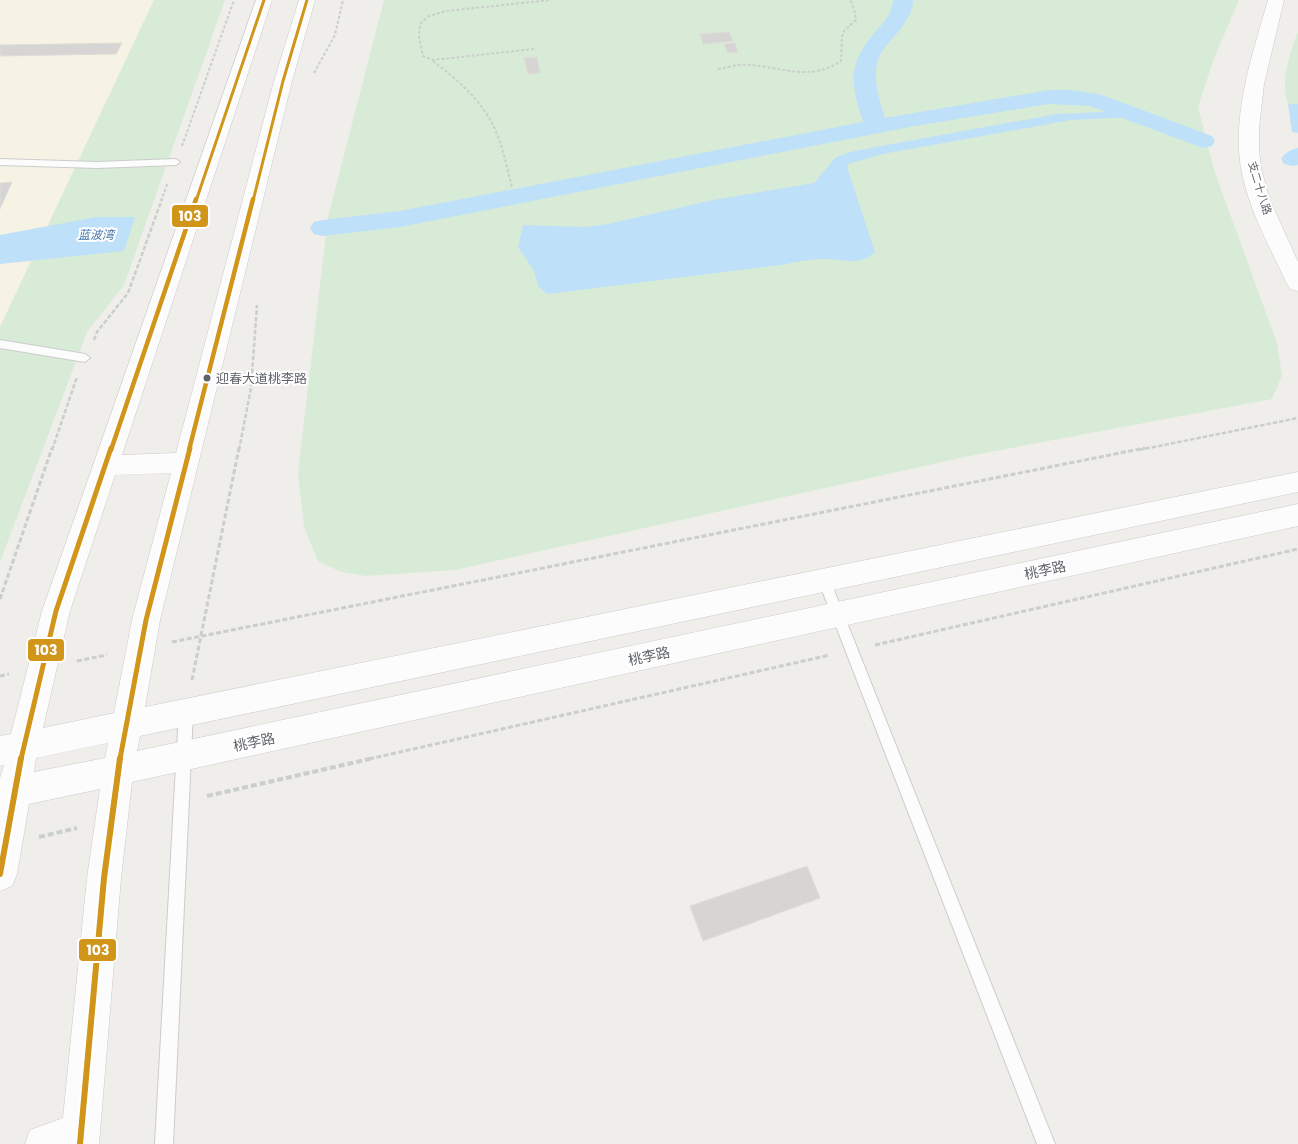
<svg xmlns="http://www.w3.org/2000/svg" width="1298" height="1144" font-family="Poppins,'Noto Sans SC',sans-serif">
  <rect width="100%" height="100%" fill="#efeeea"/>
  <!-- commercial -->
  <polygon fill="#f7f3e4" points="0,0 154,0 0,327"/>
  <!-- green -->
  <g fill="#d8ebd6">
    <polygon points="154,0 225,0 124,285 87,332 0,562 0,327"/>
    <polygon points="384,0 1239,0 1213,61 1198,107 1214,170 1277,343 1282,376 1272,399 974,455 455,570 366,576 341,572 318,561 304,527 298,473 328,217"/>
    <path d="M 1298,31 L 1298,104 L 1288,104 C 1280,79 1290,55 1298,31 Z"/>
  </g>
  <!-- water -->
  <g fill="#bfe0f9">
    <polygon points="1288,104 1298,104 1298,133 1292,132"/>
    <path d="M 1122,111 L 1137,117 L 1071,120 L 883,154 L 848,164 L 848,170 L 875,252 C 857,267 847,259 825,259 C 810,259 796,262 781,265 L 547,294 L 538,286 L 534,271 L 518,247 L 523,225 L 585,227 L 608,224 L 713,200 L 814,183 L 836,157 L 854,151 L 1057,114 Z"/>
    <polygon points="96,217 135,217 124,251 0,264 0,235"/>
  </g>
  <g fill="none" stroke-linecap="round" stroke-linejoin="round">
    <!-- canal -->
    <g fill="#bfe0f9" fill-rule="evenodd">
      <path d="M 893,0 L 913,0 C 913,10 909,17 903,25 C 897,35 887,43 881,53 C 870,72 879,98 885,118 L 1049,90 L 1072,90 L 1102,95 L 1212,136 L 1215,141 L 1212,146 L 1203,148 L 1090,106 L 1049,104 L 915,126 L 400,227 L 323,236 L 314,234 L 310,228 L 314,222 L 323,220 L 400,211 L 863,122 C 850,81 847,64 877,30 C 885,21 892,13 893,0 Z"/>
      <path d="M 1298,148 L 1298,165 L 1293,166 L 1284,164 L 1281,159 C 1286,152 1290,150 1298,148 Z"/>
    </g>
  </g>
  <!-- building -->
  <g fill="#d6d5d3" stroke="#deddd9">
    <polygon points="729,32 733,41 703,44 700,34"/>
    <polygon points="122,43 116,54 0,56 0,45"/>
    <polygon points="735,43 738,52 728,53 724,44"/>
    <polygon points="537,57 540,73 528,74 524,58"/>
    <polygon points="12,182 0,209 0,183"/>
    <polygon points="807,866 820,898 703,941 690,906"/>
  </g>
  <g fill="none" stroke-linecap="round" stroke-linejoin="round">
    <defs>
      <g id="lane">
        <polygon points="0,159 97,162 176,159 180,162 176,165 97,168 0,165"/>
        <polygon points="0,340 85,354 90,358 85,362 0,348"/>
        <polygon points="824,575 828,576 830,580 1055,1144 1037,1144 818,580 820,576"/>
        <polygon points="186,706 191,708 193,712 173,1144 155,1144 179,712 181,708"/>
      </g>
      <g id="secondary">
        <path d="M 256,0 L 272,0 L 122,455 L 176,453 L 274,81 L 299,0 L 315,0 L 292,81 L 160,620 L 145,707 L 1298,472 L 1298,492 L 140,736 L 137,751 L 1298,504 L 1298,526 L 132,782 L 121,878 L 99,1144 L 25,1144 L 30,1130 L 63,1118 L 87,878 L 100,789 L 29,804 L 17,874 L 12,886 L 0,891 L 0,778 L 4,765 L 0,766 L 0,736 L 11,734 L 42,611 ZM 171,473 L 132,620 L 114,713 L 43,728 L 70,611 L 115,475 ZM 108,743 L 105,758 L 34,772 L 36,758 Z"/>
        <path d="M 1268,0 L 1284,0 L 1264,84 L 1259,128 L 1259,149 L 1261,168 L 1269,198 L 1298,262 L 1298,291 L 1290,289 L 1287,284 C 1270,247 1248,209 1241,168 C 1232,112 1253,53 1268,0 Z"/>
      </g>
    </defs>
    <!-- lane casing -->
    <use href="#lane" stroke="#cbcccc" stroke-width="2"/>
    <!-- secondary casing -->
    <use href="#secondary" stroke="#cacacb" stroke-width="1"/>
    <!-- path-far3 -->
    <g stroke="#cacfcc" stroke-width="2" stroke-dasharray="3 2" stroke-linecap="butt">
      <polyline points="534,49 433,60 423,56 419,37 420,24 429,16 446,11 550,0"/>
      <path d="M 433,61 C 459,81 485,103 497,134 C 504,151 507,169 512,187"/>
      <path d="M 718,69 C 728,67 739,64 749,65 C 784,67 809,82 841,61 L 842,37 L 844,31 L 856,20 L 854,9 L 850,0"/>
      <polyline points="314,73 335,35 343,0"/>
      <polyline points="182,146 234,0"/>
      <polyline points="161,201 168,182"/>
    </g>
    <!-- path-far2 -->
    <g stroke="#cacfcc" stroke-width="2.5" stroke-dasharray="4.5 2" stroke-linecap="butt">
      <polyline points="94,340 97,332 128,293 162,199"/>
      <polyline points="52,450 77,377"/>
      <polyline points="239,450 251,388 257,305"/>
      <polyline points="1139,450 1298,418"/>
    </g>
    <!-- path-far1 -->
    <g stroke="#cacfcc" stroke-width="3" stroke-dasharray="5 2.5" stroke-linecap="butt">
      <polyline points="0,599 52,448"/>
      <polyline points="172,642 1145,448"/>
      <polyline points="875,645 1298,549"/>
      <polyline points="77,661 107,655"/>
      <polyline points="0,676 9,674"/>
      <polyline points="192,680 239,448"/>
      <polyline points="369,759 830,655"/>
    </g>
    <!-- path -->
    <g stroke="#cacfcc" stroke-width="4" stroke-dasharray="6 3" stroke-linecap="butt">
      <polyline points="207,796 374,758"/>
      <polyline points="39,837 77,828"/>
    </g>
    <!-- lane -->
    <use href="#lane" fill="#fdfcfc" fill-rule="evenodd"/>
    <!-- secondary -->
    <use href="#secondary" fill="#fdfcfc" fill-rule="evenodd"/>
    <defs>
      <g id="bus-1-far3">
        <polyline points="196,201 264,0"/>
        <polyline points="253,201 283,81 307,0"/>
      </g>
      <g id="bus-1-far2">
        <polyline points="111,450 196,199"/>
        <polyline points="189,450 253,199"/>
      </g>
      <g id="bus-1-far1">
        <polyline points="21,759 56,611 111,448"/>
        <polyline points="120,759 146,620 190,448"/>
      </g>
      <g id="bus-1">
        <polyline points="0,874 21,758"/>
        <polyline points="80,1144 104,878 120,758"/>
      </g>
    </defs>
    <!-- bus-1-far3 casing -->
    <use href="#bus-1-far3" stroke="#fff" stroke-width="5.5"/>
    <!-- bus-1-far2 casing -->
    <use href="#bus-1-far2" stroke="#fff" stroke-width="8"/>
    <!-- bus-1-far1 casing -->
    <use href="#bus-1-far1" stroke="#fff" stroke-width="9"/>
    <!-- bus-1 casing -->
    <use href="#bus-1" stroke="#fff" stroke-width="10"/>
    <!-- bus-1-far3 -->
    <use href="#bus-1-far3" stroke="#d1951a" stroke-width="3"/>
    <!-- bus-1-far2 -->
    <use href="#bus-1-far2" stroke="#d1951a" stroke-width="4.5"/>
    <!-- bus-1-far1 -->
    <use href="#bus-1-far1" stroke="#d1951a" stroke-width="5"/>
    <!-- bus-1 -->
    <use href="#bus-1" stroke="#d1951a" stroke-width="6"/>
  </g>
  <!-- markers -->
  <circle fill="#5f6368" stroke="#fff" stroke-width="2" cx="207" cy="378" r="4.5"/>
  <g text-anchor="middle" stroke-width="4" stroke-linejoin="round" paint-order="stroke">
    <!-- far-street labels -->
    <g font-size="11" fill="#5f6368" stroke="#fff">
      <text transform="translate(1260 188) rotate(73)" y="4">支二十八路</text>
    </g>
    <!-- far-water labels -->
    <g font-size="12" font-style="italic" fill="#4174aa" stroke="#fff">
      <text x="96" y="239">蓝波湾</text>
    </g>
    <!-- bus labels -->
    <g font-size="13" fill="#5f6368" stroke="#fff" text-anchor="start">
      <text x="216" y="383">迎春大道桃李路</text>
    </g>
    <!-- street labels -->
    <g font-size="14" fill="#5f6368" stroke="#fff">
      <text transform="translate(1045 570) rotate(-12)" y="5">桃李路</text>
      <text transform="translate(649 656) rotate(-12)" y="5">桃李路</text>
      <text transform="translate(254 742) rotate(-12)" y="5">桃李路</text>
    </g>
  </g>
  <g stroke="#fff" stroke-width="2">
    <rect x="171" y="204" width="38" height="24" rx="5" fill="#d1951a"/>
    <rect x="27" y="638" width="38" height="24" rx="5" fill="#d1951a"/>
    <rect x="78" y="938" width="39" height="24" rx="5" fill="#d1951a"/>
  </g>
  <g font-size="14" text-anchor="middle" font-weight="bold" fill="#fff">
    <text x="190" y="221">103</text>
    <text x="46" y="655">103</text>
    <text x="98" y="955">103</text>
  </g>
</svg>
